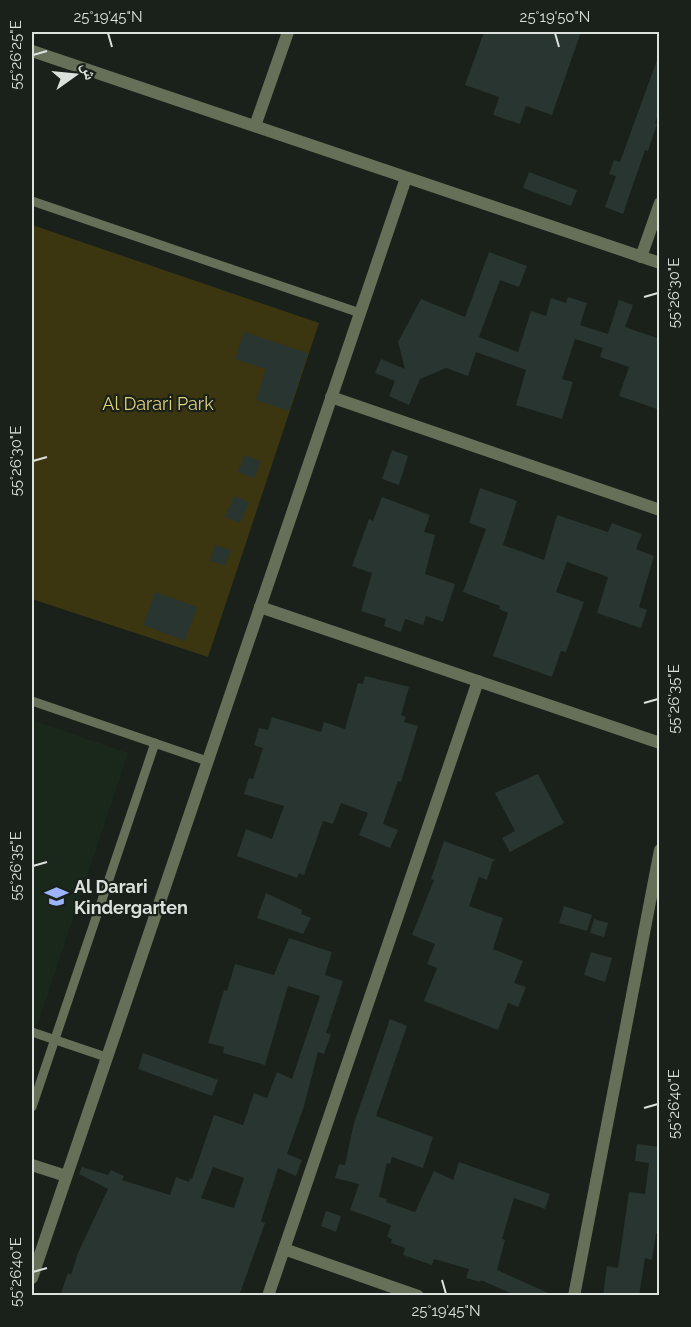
<svg xmlns="http://www.w3.org/2000/svg" width="691" height="1327" font-family="Raleway,'Noto Naskh Arabic',sans-serif">
  <rect width="100%" height="100%" fill="#19211a"/>
  <!-- built -->
  <polygon fill="#1a281c" points="32,720 128,753 32,1041"/>
  <!-- green -->
  <polygon fill="#3c3610" points="32,225 319,323 208,657 32,599"/>
  <!-- building -->
  <g fill="#293531" fill-rule="evenodd">
    <polygon points="484,32 581,32 552,115 526,106 520,124 493,115 499,97 465,85"/>
    <polygon points="657,60 660,60 660,110 655,123 657,124 648,151 645,150 623,214 605,207 616,176 609,174 614,160 620,162"/>
    <polygon points="529,172 577,190 571,206 523,188"/>
    <polygon points="489,252 527,266 519,287 500,280 479,337 518,352 531,311 546,316 551,298 566,303 568,297 587,303 580,325 608,334 619,300 633,305 625,327 660,339 660,410 619,396 629,367 600,357 603,348 575,339 562,379 573,382 562,419 516,405 526,370 476,352 468,376 446,368 420,379 409,405 389,396 395,381 375,373 381,359 405,369 398,342 421,299 465,317"/>
    <polygon points="244,332 308,353 289,411 256,400 266,369 235,359"/>
    <polygon points="392,450 408,456 399,485 382,479"/>
    <polygon points="245,455 261,461 254,478 238,472"/>
    <polygon points="480,488 517,501 503,545 544,560 557,515 608,532 612,523 642,534 636,549 654,556 639,607 647,610 641,628 597,613 608,577 567,562 556,592 584,602 566,652 561,651 552,677 493,656 508,613 499,609 500,606 463,592 486,529 469,523"/>
    <polygon points="234,496 249,502 240,523 225,517"/>
    <polygon points="382,497 430,515 424,532 435,535 425,574 455,584 443,622 426,616 423,625 405,619 401,632 384,626 386,619 361,611 372,573 352,566 369,519 373,521"/>
    <polygon points="215,545 231,550 225,566 210,561"/>
    <polygon points="155,592 197,607 185,641 143,625"/>
    <polygon points="365,676 409,687 401,715 406,717 404,722 418,726 401,782 398,781 383,824 398,830 390,848 359,835 368,813 341,803 333,824 323,821 304,875 299,873 297,878 237,856 246,829 272,839 284,806 244,794 249,778 253,779 263,748 254,745 259,728 268,730 272,717 321,732 324,722 345,729 358,683 363,684"/>
    <polygon points="538,774 564,823 510,852 502,838 515,831 495,793"/>
    <polygon points="444,841 496,860 493,861 487,880 479,877 469,906 503,918 493,949 523,961 514,983 526,987 518,1007 508,1003 498,1030 424,1001 437,968 427,964 435,944 412,935 434,880 431,879"/>
    <polygon points="266,893 302,910 301,914 311,918 303,934 257,918"/>
    <polygon points="564,906 592,915 587,931 559,923"/>
    <polygon points="594,919 608,923 604,937 590,933"/>
    <path d="M 289,938 L 332,952 L 325,975 L 343,981 L 326,1033 L 331,1034 L 324,1054 L 318,1052 L 304,1106 L 287,1154 L 302,1160 L 296,1176 L 278,1168 L 261,1221 L 265,1223 L 239,1296 L 60,1296 L 68,1273 L 71,1275 L 78,1253 L 108,1189 L 79,1174 L 82,1167 L 108,1175 L 111,1170 L 124,1176 L 122,1180 L 170,1195 L 176,1177 L 189,1182 L 190,1178 L 192,1179 L 214,1115 L 243,1125 L 254,1093 L 267,1098 L 277,1072 L 292,1079 L 320,996 L 288,986 L 265,1065 L 223,1053 L 224,1047 L 208,1043 L 224,990 L 227,991 L 235,964 L 274,975 ZM 213,1167 L 244,1178 L 234,1208 L 201,1198 Z"/>
    <polygon points="591,952 612,958 605,982 584,975"/>
    <polygon points="390,1019 407,1026 376,1116 433,1137 423,1168 392,1157 390,1164 387,1163 379,1197 387,1199 386,1202 415,1212 434,1171 453,1180 459,1162 550,1194 545,1209 514,1198 502,1239 505,1240 497,1270 555,1296 517,1296 481,1280 480,1282 466,1278 469,1269 434,1259 432,1265 403,1255 405,1248 391,1243 392,1239 387,1237 391,1225 350,1210 359,1184 335,1178 339,1164 345,1165 354,1123"/>
    <polygon points="143,1053 218,1080 212,1096 138,1069"/>
    <polygon points="637,1144 660,1147 660,1233 656,1233 652,1260 645,1258 639,1296 603,1296 607,1266 618,1268 629,1192 645,1194 649,1163 635,1161"/>
    <polygon points="326,1211 341,1216 336,1232 321,1226"/>
  </g>
  <g fill="none" stroke-linecap="round" stroke-linejoin="round">
    <!-- service -->
    <g stroke="#666f58" stroke-width="9">
      <polyline points="32,201 360,313"/>
      <polyline points="32,701 207,761"/>
      <polyline points="32,1032 106,1057"/>
      <polyline points="32,1107 155,743"/>
    </g>
    <!-- minor -->
    <g stroke="#666f58" stroke-width="12">
      <polyline points="32,51 660,263"/>
      <polyline points="255,126 288,32"/>
      <polyline points="641,257 660,203"/>
      <polyline points="331,397 660,510"/>
      <polyline points="260,607 660,743"/>
      <polyline points="32,1165 66,1176"/>
      <polyline points="284,1249 418,1296"/>
      <polyline points="32,1278 406,178"/>
      <polyline points="268,1296 478,681"/>
      <polyline points="574,1296 660,850"/>
    </g>
  </g>
  <!-- ticks -->
  <path fill="none" stroke="#dbe1dc" stroke-width="2" d="M 108,33 L 112,47M 555,33 L 559,47M 33,55 L 47,51M 644,297 L 658,293M 33,461 L 47,457M 644,703 L 658,699M 33,866 L 47,862M 644,1108 L 658,1104M 33,1272 L 47,1268M 442,1280 L 446,1294"/>
  <!-- icons -->
  <defs>
    <symbol id="school-bare" viewBox="-9 -9 18 18"><path d="M0-5L7-2L0 1L-7-2ZM-4 1L0 2.5L4 1V4Q0 6-4 4Z" fill="#9db4fd" stroke="#19211a" stroke-width="2.5" paint-order="stroke"/></symbol>
  </defs>
  <g fill-rule="evenodd">
    <use href="#school-bare" x="40" y="880" width="33" height="33"/>
  </g>
  <g text-anchor="middle" stroke-width="4.5" stroke-linejoin="round" paint-order="stroke">
    <!-- park labels -->
    <g font-size="18" fill="#e0d27b" stroke="#19211a">
      <text x="158" y="410">Al Darari Park</text>
    </g>
    <!-- poi labels -->
    <g font-size="18" font-weight="bold" fill="#dbe1dc" stroke="#19211a" text-anchor="start">
      <text x="74" y="893">Al Darari<tspan x="74" dy="21">Kindergarten</tspan></text>
    </g>
  </g>
  <!-- border -->
  <rect width="691" height="1327" fill="none" stroke="#19211a" stroke-width="66"/>
  <!-- north arrow -->
  <g transform="translate(75 75) rotate(75)" stroke="#19211a" stroke-width="4.5" paint-order="stroke">
  <path d="M0-4.5L10 22L0 15L-10 22Z" fill="#dbe1dc"/>
  <text y="-9" font-size="16" font-weight="bold" text-anchor="middle" fill="#dbe1dc">ش</text>
  </g>
  <rect x="33" y="33" width="625" height="1261" fill="none" stroke="#dbe1dc" stroke-width="2"/>
  <g font-size="15" text-anchor="middle" fill="#dbe1dc">
    <text x="108" y="22">25°19'45"N</text>
    <text x="555" y="22">25°19'50"N</text>
    <text transform="translate(16 55) rotate(-90)" y="5">55°26'25"E</text>
    <text transform="translate(674 293) rotate(-90)" y="5">55°26'30"E</text>
    <text transform="translate(16 461) rotate(-90)" y="5">55°26'30"E</text>
    <text transform="translate(674 699) rotate(-90)" y="5">55°26'35"E</text>
    <text transform="translate(16 866) rotate(-90)" y="5">55°26'35"E</text>
    <text transform="translate(674 1104) rotate(-90)" y="5">55°26'40"E</text>
    <text transform="translate(16 1272) rotate(-90)" y="5">55°26'40"E</text>
    <text x="446" y="1316">25°19'45"N</text>
  </g>
</svg>
